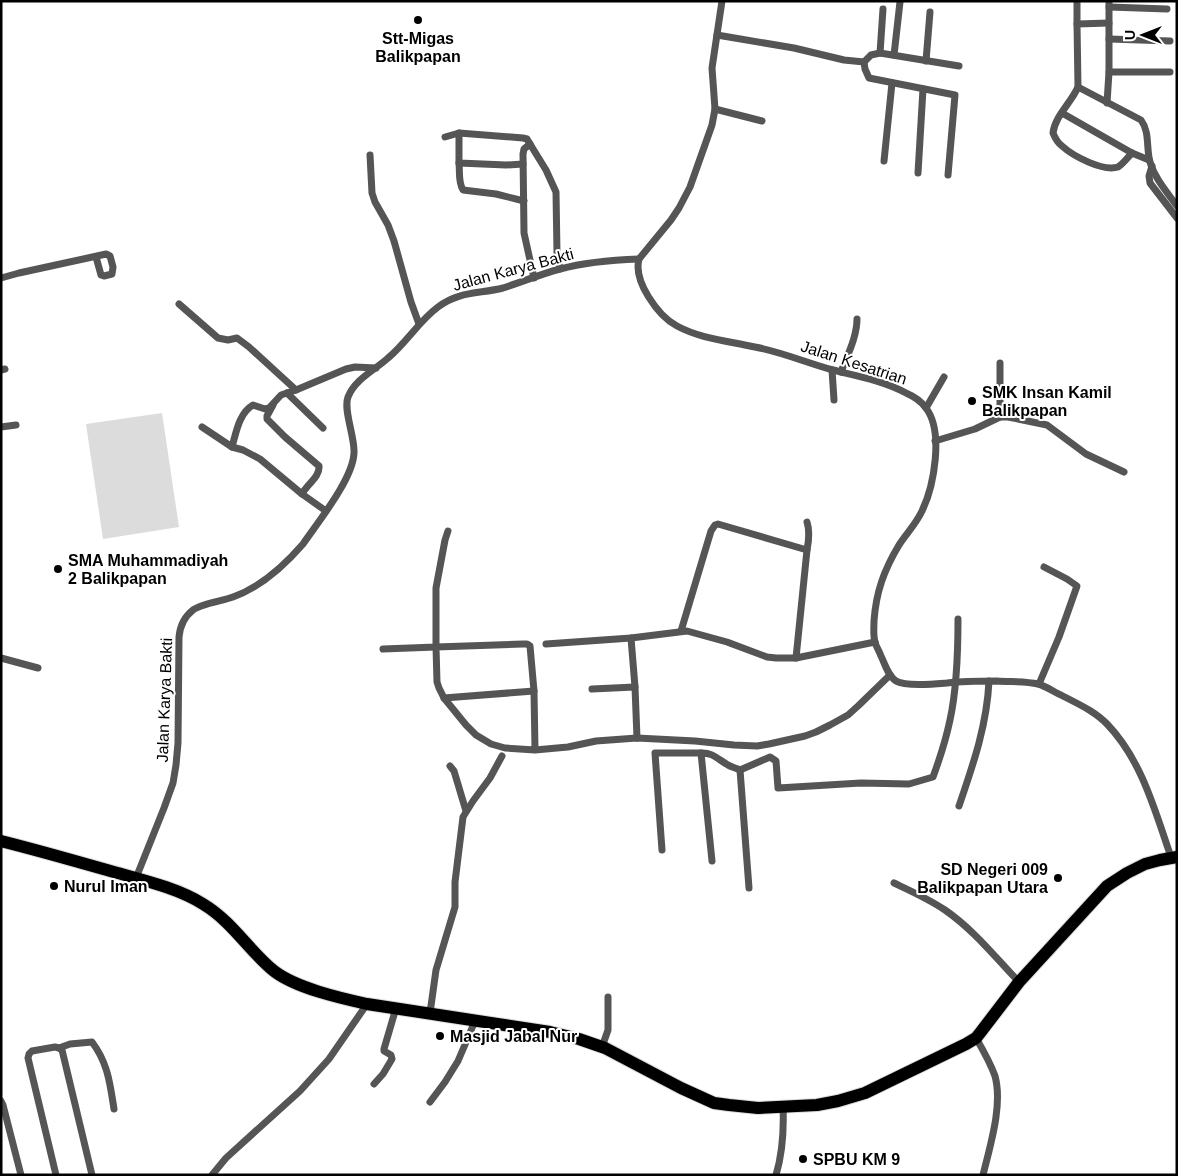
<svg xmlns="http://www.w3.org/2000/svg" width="1178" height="1176" font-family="Helvetica,sans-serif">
  <rect width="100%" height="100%" fill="#fff"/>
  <!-- green -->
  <polygon fill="#dcdcdc" points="162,413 179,527 103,539 86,424"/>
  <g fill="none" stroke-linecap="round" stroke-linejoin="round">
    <defs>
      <path id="highway" d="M 1,841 C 37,850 72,860 107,870 C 138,879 176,887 203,904 C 233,922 249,951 274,971 C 296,988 340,998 367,1004 L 550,1032 L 579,1039 L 605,1048 L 681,1088 L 714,1103 L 729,1105 L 758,1108 L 817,1105 L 838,1101 L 865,1093 L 966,1044 L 976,1038 L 980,1033 L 1019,982 L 1107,886 L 1127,873 L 1145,864 L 1160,860 L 1177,857"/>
    </defs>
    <!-- highway casing -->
    <use href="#highway" stroke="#dbdbdb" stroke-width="14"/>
    <!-- street -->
    <g stroke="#555" stroke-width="7">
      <path d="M 722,1 L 712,68 L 715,109 L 712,125 L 690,187 L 679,208 L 671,220 L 639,259 C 633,281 658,316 677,326 C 701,339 729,341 755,347 C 782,352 807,363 833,370 C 857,376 884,381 906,393 C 913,396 921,401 926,408 C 944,432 934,486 922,511 C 916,524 906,534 899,545 C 884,570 876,592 874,621 C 874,628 873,635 875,642 C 876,646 879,651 881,656 C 885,664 888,676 896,681 C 906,687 935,684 947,683 C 964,681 980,681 997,681 C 1011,682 1025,681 1038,684 C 1046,686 1054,692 1061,695 C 1078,704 1095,711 1108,725 C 1142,761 1155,811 1171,857"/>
      <polyline points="1109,7 1167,9"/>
      <path d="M 1109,23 L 1077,24 L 1078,87 C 1071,103 1055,116 1053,133 C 1055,138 1058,143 1062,146 C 1073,156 1103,172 1118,167 C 1123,164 1128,157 1132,153"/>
      <polyline points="1077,24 1077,1"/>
      <polyline points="717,35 794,48 844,60 864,62 865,69 869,78 955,95 948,175"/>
      <polyline points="1109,39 1170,41"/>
      <polyline points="880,53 883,9"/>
      <polyline points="894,55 900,2"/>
      <polyline points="926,61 930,12"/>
      <polyline points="864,62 871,55 880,53 959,66"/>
      <polyline points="1109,72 1170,72"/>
      <path d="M 1078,87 L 1141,120 C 1150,132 1146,148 1150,162 C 1155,179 1167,192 1177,206"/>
      <polyline points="1107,103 1109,72 1109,1"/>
      <polyline points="715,109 762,121"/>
      <polyline points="1062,113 1132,153 1149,160"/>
      <polyline points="459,133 459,163 506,165 523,164"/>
      <polyline points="445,137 459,133 523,138 527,139 530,144"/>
      <polyline points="370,155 372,193 375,202 388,225 394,241 411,302 419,324"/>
      <polyline points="884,161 892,83"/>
      <path d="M 459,163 C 460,172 458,182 463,190 L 496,194 L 524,201"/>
      <polyline points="1152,166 1149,176 1150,183 1177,218"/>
      <polyline points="918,173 923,89"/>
      <polyline points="1,278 19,273 106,254 110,256 113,267 112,274 104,276 101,275 96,257"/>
      <polyline points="534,278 524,233 523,154 524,149 530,144 546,170 556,192 557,253 560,269"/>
      <polyline points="179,304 218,338 228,340 237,338 249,347 296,390 346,369 355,367 376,368"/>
      <polyline points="1,370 5,369"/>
      <polyline points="832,370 834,400"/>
      <path d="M 841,372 C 847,356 857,337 857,319"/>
      <polyline points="287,393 323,428"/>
      <path d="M 273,405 L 267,416 L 267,419 L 285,437 L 319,466 C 320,477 307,484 302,494 L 326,511"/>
      <polyline points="926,408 944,377"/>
      <polyline points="1000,417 1008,417 1047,425 1086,454 1124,472"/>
      <polyline points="1,427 16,425"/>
      <path d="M 202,427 L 232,447 C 236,433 239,413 253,405 L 265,409 L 269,408 L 281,395 L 296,390"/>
      <polyline points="935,441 975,429 1000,417 1000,363"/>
      <polyline points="232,447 243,450 260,459 302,494"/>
      <polyline points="681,631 711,531 715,525 718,524 807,550"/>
      <polyline points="631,638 635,687 637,738"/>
      <polyline points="546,644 631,638 687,631 727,642 767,657 776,658 796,658 875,642"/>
      <polyline points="383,649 436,647 436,588 445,540 448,531"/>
      <polyline points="1,658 38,668"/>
      <path d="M 796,658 L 807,550 C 809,540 810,531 807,522"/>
      <polyline points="1039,684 1059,637 1077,586 1067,579 1044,567"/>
      <polyline points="592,689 635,687"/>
      <polyline points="444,698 534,691"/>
      <polyline points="535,750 534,691 530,646 527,644 523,644 436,647 437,682 439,688 444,698 466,725 476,735 491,744 505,748 535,750 568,747 596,741 637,738 695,741 734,745 757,746 769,744 805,736 816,732 830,725 848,715 858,706 890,675"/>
      <polyline points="450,766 454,771 466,811"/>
      <polyline points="740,770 749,888"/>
      <path d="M 959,806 C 973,765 987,725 989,681"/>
      <polyline points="662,850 655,753 701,753"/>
      <path d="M 712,861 L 701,753 C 712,752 719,760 728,765 C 731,767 736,768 740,770 L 770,757 L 776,761 L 778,788 L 861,783 L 909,784 L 933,777 C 940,758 946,739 950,720 C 957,688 958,652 958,619"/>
      <path d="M 136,878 L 164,808 L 173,783 L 176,765 L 178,743 L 179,637 C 180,626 184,617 193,610 C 200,604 222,601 233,597 C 261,587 284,566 303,544 C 318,522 353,479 354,453 C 355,437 343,410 348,397 C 355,379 375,370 388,358 C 407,342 419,321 438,307 C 459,291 479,294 503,288 C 522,282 541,274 560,269 C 586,262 612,260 639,259"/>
      <path d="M 894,883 C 911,891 929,899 945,910 C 974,930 995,957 1019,982"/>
      <polyline points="430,1013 436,970 455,907 455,882 463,817 473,801 490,778 502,756"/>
      <path d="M 976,1038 C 983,1050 990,1062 995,1076 C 1003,1105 990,1146 983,1175"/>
      <polyline points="602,1047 608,1030 608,997"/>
      <path d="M 59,1048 L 70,1044 L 92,1042 C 108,1063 110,1084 114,1109"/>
      <polyline points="374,1084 383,1074 392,1059 391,1055 384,1051 384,1049 396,1008"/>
      <polyline points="1,1101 3,1105 21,1175"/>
      <polyline points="430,1102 445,1082 458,1061 475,1021"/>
      <polyline points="56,1175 28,1058 29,1054 32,1051 55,1047 59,1048 62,1050 92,1175"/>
      <polyline points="212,1175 226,1158 300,1091 329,1059 367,1004"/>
      <path d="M 776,1175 C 783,1152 784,1130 783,1106"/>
    </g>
    <!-- highway -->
    <use href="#highway" stroke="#000" stroke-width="12"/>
  </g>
  <!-- markers -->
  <g fill="#000" stroke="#fff" stroke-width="2">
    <circle cx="418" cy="20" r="5"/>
    <circle cx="972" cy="401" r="5"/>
    <circle cx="58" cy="569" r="5"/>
    <circle cx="1058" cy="878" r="5"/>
    <circle cx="54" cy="886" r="5"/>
    <circle cx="440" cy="1036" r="5"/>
    <circle cx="803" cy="1159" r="5"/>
  </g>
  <g text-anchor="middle" stroke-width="4" stroke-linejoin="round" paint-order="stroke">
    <!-- poi labels -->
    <g font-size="16" font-weight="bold" fill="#000" stroke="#fff" text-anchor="start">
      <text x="418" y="44" text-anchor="middle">Stt-Migas<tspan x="418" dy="18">Balikpapan</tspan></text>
      <text x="982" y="398">SMK Insan Kamil<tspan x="982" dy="18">Balikpapan</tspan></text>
      <text x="68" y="566">SMA Muhammadiyah<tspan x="68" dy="18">2 Balikpapan</tspan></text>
      <text x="1048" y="875" text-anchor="end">SD Negeri 009<tspan x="1048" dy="18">Balikpapan Utara</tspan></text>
      <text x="64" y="892">Nurul Iman</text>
      <text x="450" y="1042">Masjid Jabal Nur</text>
      <text x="813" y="1165">SPBU KM 9</text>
    </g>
    <!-- street labels -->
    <g font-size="16" fill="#000" stroke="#fff">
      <text transform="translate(513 269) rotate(-15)" y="6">Jalan Karya Bakti</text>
      <text transform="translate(854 362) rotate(18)" y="6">Jalan Kesatrian</text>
      <text transform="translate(164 700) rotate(-88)" y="6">Jalan Karya Bakti</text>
    </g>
  </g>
  <!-- border -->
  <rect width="1178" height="1176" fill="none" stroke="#000000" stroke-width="5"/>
  <!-- north arrow -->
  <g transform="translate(1143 35) rotate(270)" stroke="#ffffff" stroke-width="4" paint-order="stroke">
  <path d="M0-4L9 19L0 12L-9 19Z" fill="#000000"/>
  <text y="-8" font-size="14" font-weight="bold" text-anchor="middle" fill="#000000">U</text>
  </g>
</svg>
